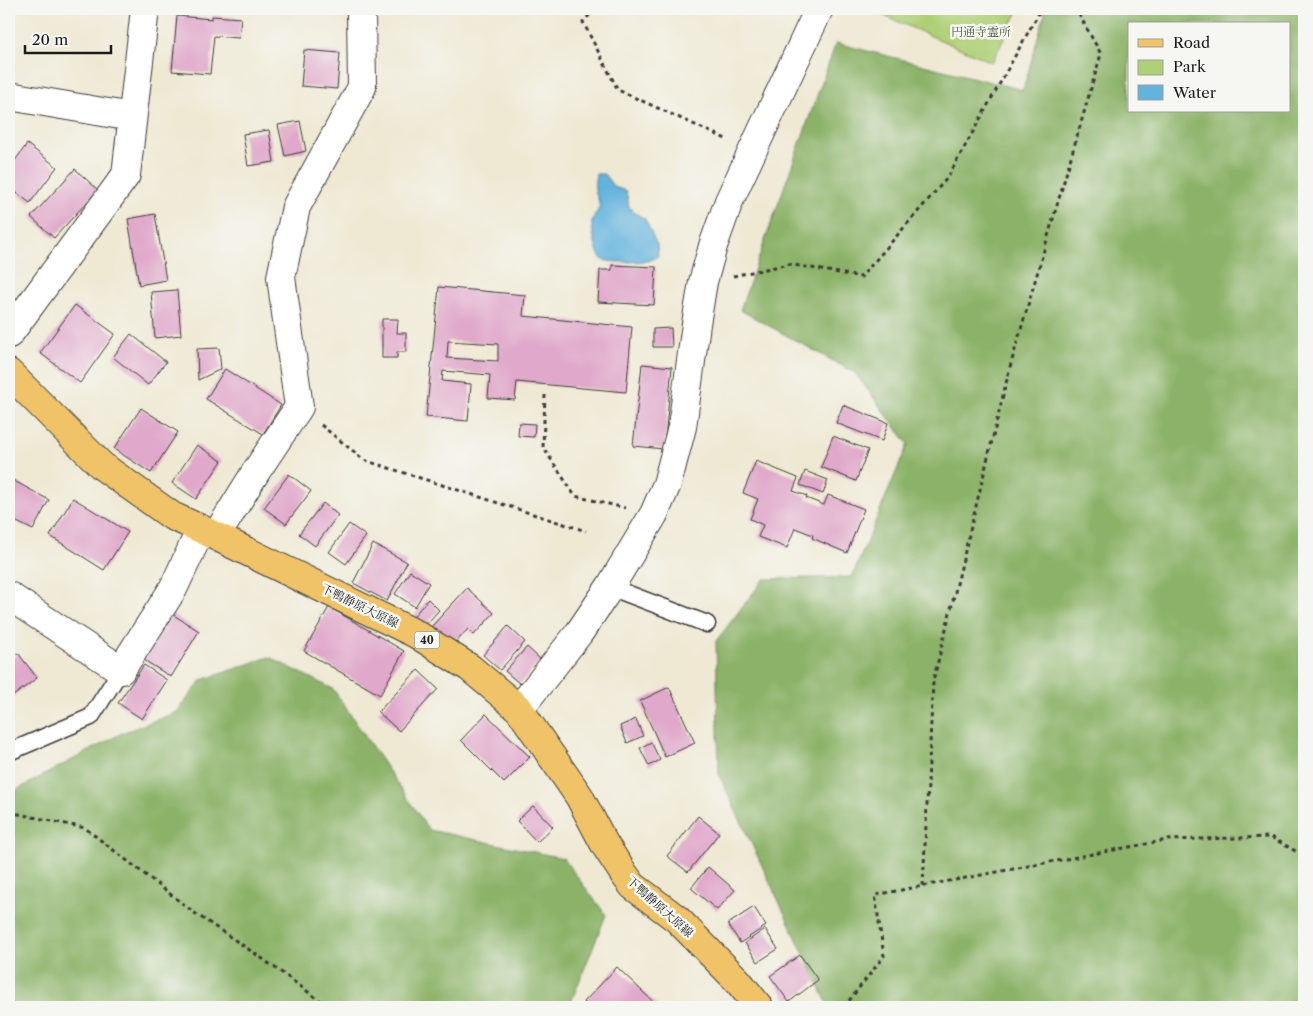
<svg xmlns="http://www.w3.org/2000/svg" width="1313" height="1016" font-family="'Libre Caslon Text','Noto Serif JP',serif">
  <rect width="100%" height="100%" fill="#f6f6f2"/>
  <filter id="ink" filterUnits="userSpaceOnUse"><feTurbulence type="fractalNoise" baseFrequency=".02" numOctaves="2"/><feDisplacementMap in="SourceGraphic" scale="10" xChannelSelector="R" yChannelSelector="G"/><feConvolveMatrix kernelMatrix="1 2 1 2 8 2 1 2 1" color-interpolation-filters="sRGB"/></filter>
  <filter id="wash" filterUnits="userSpaceOnUse"><feTurbulence type="fractalNoise" baseFrequency=".0096" numOctaves="4" result="noise"/><feDisplacementMap in="SourceGraphic" scale="20" xChannelSelector="R" yChannelSelector="G"/><feGaussianBlur stdDeviation="1.12" result="paint"/><feColorMatrix in="noise" values="0 0 0 0 0 0 0 0 0 0 0 0 0 0 0 0 0 1.4 0 .05"/><feComposite in="paint" operator="in"/></filter>
  <g filter="url(#wash)">
    <rect width="100%" height="100%" fill="#efe9d4"/>
    <!-- green -->
    <polygon fill="#afd077" stroke="#66764a" points="880,9 1019,9 992,62 882,15"/>
    <!-- forest -->
    <g fill="#8bb268" stroke="#546742" fill-rule="evenodd">
      <path d="M 1046,9 L 1304,9 L 1304,1007 L 829,1007 L 719,775 L 716,641 L 764,579 L 852,577 L 908,444 L 855,373 L 740,310 L 836,43 L 1023,90 ZM 1129,24 L 1289,24 L 1289,111 L 1129,111 Z"/>
      <polygon points="269,657 333,689 429,830 563,858 606,915 573,997 570,1007 9,1007 9,794 122,733 177,712 202,680"/>
    </g>
    <!-- water -->
    <path fill="#63b3dd" stroke="#40687c" d="M 596,174 L 604,174 L 614,187 L 626,191 L 629,207 L 635,213 L 645,219 L 657,245 L 658,256 C 649,263 639,261 628,262 C 622,262 606,262 602,259 C 597,256 591,228 592,222 C 593,216 597,213 599,208 C 601,202 595,195 595,190 C 594,184 595,179 596,174 Z"/>
    <g id="blocks">
      <!-- building -->
      <g fill="#e0a8ca" fill-rule="evenodd">
        <polygon points="177,16 212,19 212,16 241,18 239,38 214,36 210,74 172,71"/>
        <polygon points="304,50 340,53 337,89 301,86"/>
        <polygon points="300,121 306,151 285,156 278,125"/>
        <polygon points="269,130 274,162 248,166 243,134"/>
        <polygon points="27,144 57,167 30,203 9,187 9,169"/>
        <polygon points="75,169 98,190 54,238 31,217"/>
        <polygon points="155,214 166,280 139,285 128,219"/>
        <polygon points="612,265 656,267 654,305 598,302 600,270 612,270"/>
        <path d="M 439,287 L 525,295 L 523,316 L 632,327 L 626,392 L 517,382 L 515,400 L 488,398 L 490,375 L 443,371 L 442,381 L 471,384 L 468,421 L 426,417 ZM 448,341 L 498,344 L 498,361 L 447,358 Z"/>
        <polygon points="177,290 181,335 155,338 151,292"/>
        <polygon points="75,305 115,334 80,383 40,353"/>
        <polygon points="382,319 398,319 397,333 406,333 406,352 397,352 397,358 382,358"/>
        <polygon points="671,328 672,347 653,347 653,329"/>
        <polygon points="131,334 166,362 148,385 113,357"/>
        <polygon points="219,348 221,369 198,380 197,349"/>
        <polygon points="642,364 672,367 664,449 633,446"/>
        <polygon points="225,369 281,405 263,434 206,399"/>
        <polygon points="843,405 888,423 882,441 836,423"/>
        <polygon points="141,408 178,432 151,473 114,449"/>
        <polygon points="519,423 535,424 534,437 518,436"/>
        <polygon points="833,436 868,450 856,481 821,467"/>
        <polygon points="197,445 222,461 196,499 172,483"/>
        <polygon points="756,461 798,478 793,491 807,496 806,498 824,505 828,495 864,509 847,553 812,538 813,535 795,528 787,548 758,537 763,525 750,519 758,499 743,493"/>
        <polygon points="805,471 828,480 823,494 800,485"/>
        <polygon points="289,474 311,491 286,524 264,508"/>
        <polygon points="9,478 49,500 33,530 9,518"/>
        <polygon points="73,498 128,532 104,570 50,536"/>
        <polygon points="323,503 338,515 315,546 299,534"/>
        <polygon points="349,524 366,536 346,564 329,552"/>
        <polygon points="373,544 407,562 387,601 353,583"/>
        <polygon points="410,571 429,583 415,607 395,594"/>
        <polygon points="467,588 494,613 474,635 468,629 452,646 431,627"/>
        <polygon points="428,599 439,610 424,627 413,617"/>
        <polygon points="329,607 404,651 380,695 304,651"/>
        <polygon points="172,614 199,631 171,677 144,660"/>
        <polygon points="508,626 525,642 500,670 483,655"/>
        <polygon points="527,647 541,660 520,684 505,671"/>
        <polygon points="18,653 37,678 9,699 9,660"/>
        <polygon points="144,665 167,680 142,719 118,703"/>
        <polygon points="418,670 438,689 399,731 378,712"/>
        <polygon points="669,687 695,743 665,757 640,701"/>
        <polygon points="486,714 530,757 504,783 461,740"/>
        <polygon points="636,719 643,736 627,743 620,726"/>
        <polygon points="651,742 660,760 649,766 640,748"/>
        <polygon points="533,806 553,827 537,842 517,821"/>
        <polygon points="698,816 719,833 688,872 667,856"/>
        <polygon points="708,867 735,890 717,910 691,888"/>
        <polygon points="754,907 766,926 740,943 728,924"/>
        <polygon points="765,929 778,949 758,962 745,943"/>
        <polygon points="800,955 818,980 789,1002 770,976"/>
        <polygon points="617,967 643,992 659,1007 589,1007 584,1002"/>
      </g>
    </g>
  </g>
  <g filter="url(#ink)">
    <use href="#blocks" fill-opacity="0" stroke="#3c3b38" stroke-width="1"/>
    <g fill="none" stroke-linecap="round" stroke-linejoin="round">
      <defs>
        <g id="lane">
          <polyline points="610,587 707,624"/>
          <polyline points="9,752 91,717 121,670"/>
        </g>
        <g id="street">
          <polyline points="9,96 132,117"/>
          <polyline points="9,334 126,175 145,9"/>
          <polyline points="216,536 257,470 299,407 281,277 296,207 362,87 361,9"/>
          <polyline points="9,596 121,670 173,589 201,529"/>
          <polyline points="519,709 579,633 610,587 654,514 667,484 682,427 696,324 703,282 713,246 729,201 819,9"/>
        </g>
        <polyline id="primary" points="9,373 102,466 172,516 201,529 416,634 470,668 519,709 579,796 605,845 624,874 633,886 677,919 738,981 759,1007"/>
      </defs>
      <!-- lane casing -->
      <use href="#lane" stroke="#3c3b38" stroke-width="19"/>
      <!-- street casing -->
      <use href="#street" stroke="#3c3b38" stroke-width="30"/>
      <!-- primary casing -->
      <use href="#primary" stroke="#3c3b38" stroke-width="30"/>
      <!-- path -->
      <g stroke="#3c3b38" stroke-width="3" stroke-dasharray="4 4" stroke-linecap="butt">
        <polyline points="595,9 583,22 618,90 726,139"/>
        <polyline points="733,276 789,264 861,277 948,177 1041,9"/>
        <polyline points="545,395 543,447 575,496 625,508"/>
        <polyline points="321,425 364,460 586,531"/>
        <polyline points="9,812 85,828 196,914 260,957 329,1007"/>
        <polyline points="923,886 933,682 1010,367 1101,54 1076,9"/>
        <polyline points="844,1007 884,956 875,895 1167,840 1271,837 1304,856"/>
      </g>
      <!-- lane -->
      <use href="#lane" stroke="#fff" stroke-width="16"/>
      <!-- street -->
      <use href="#street" stroke="#fff" stroke-width="28"/>
      <!-- primary -->
      <use href="#primary" stroke="#f0c369" stroke-width="28"/>
    </g>
  </g>
  <g text-anchor="middle" stroke-width="5" stroke-linejoin="round" paint-order="stroke">
    <!-- shield labels -->
    <rect fill="#f6f6f2" stroke="#5d5d5c" stroke-width="1" x="414.5" y="631.5" width="25" height="17" rx="4"/>
    <g font-size="11" font-weight="bold" fill="#1c1c1c">
      <text x="427" y="644">40</text>
    </g>
    <!-- park labels -->
    <g font-size="12" fill="#4f5b3c" stroke="#f6f6f2">
      <text x="981" y="36">円通寺霊所</text>
    </g>
    <!-- street labels -->
    <g font-size="12" fill="#1c1c1c" stroke="#f6f6f2">
      <text transform="translate(360 606) rotate(26)" y="4">下鴨静原大原線</text>
      <text transform="translate(660 907) rotate(42)" y="4">下鴨静原大原線</text>
    </g>
  </g>
  <!-- margin -->
  <rect width="1313" height="1016" fill="none" stroke="#f6f6f2" stroke-width="30"/>
  <!-- legend -->
  <rect x="1128" y="22" width="162" height="90" fill="#f6f6f2" stroke="#9f9f9c"/>
  <rect x="1138" y="39" width="25" height="8" fill="#f0c369" stroke="#9f9f9c"/>
  <text x="1173" y="48" font-size="15" fill="#1c1c1c">Road</text>
  <rect x="1138" y="60" width="25" height="15" fill="#afd077" stroke="#9f9f9c"/>
  <text x="1173" y="72" font-size="15" fill="#1c1c1c">Park</text>
  <rect x="1138" y="85" width="25" height="15" fill="#63b3dd" stroke="#9f9f9c"/>
  <text x="1173" y="98" font-size="15" fill="#1c1c1c">Water</text>
  <!-- scale -->
  <path d="M25 45v8h86v-8" fill="none" stroke="#1c1c1c" stroke-width="2.5"/>
  <text x="32" y="45" font-size="15" fill="#1c1c1c" stroke="#f6f6f2" stroke-width="4" paint-order="stroke">20 m</text>
</svg>
